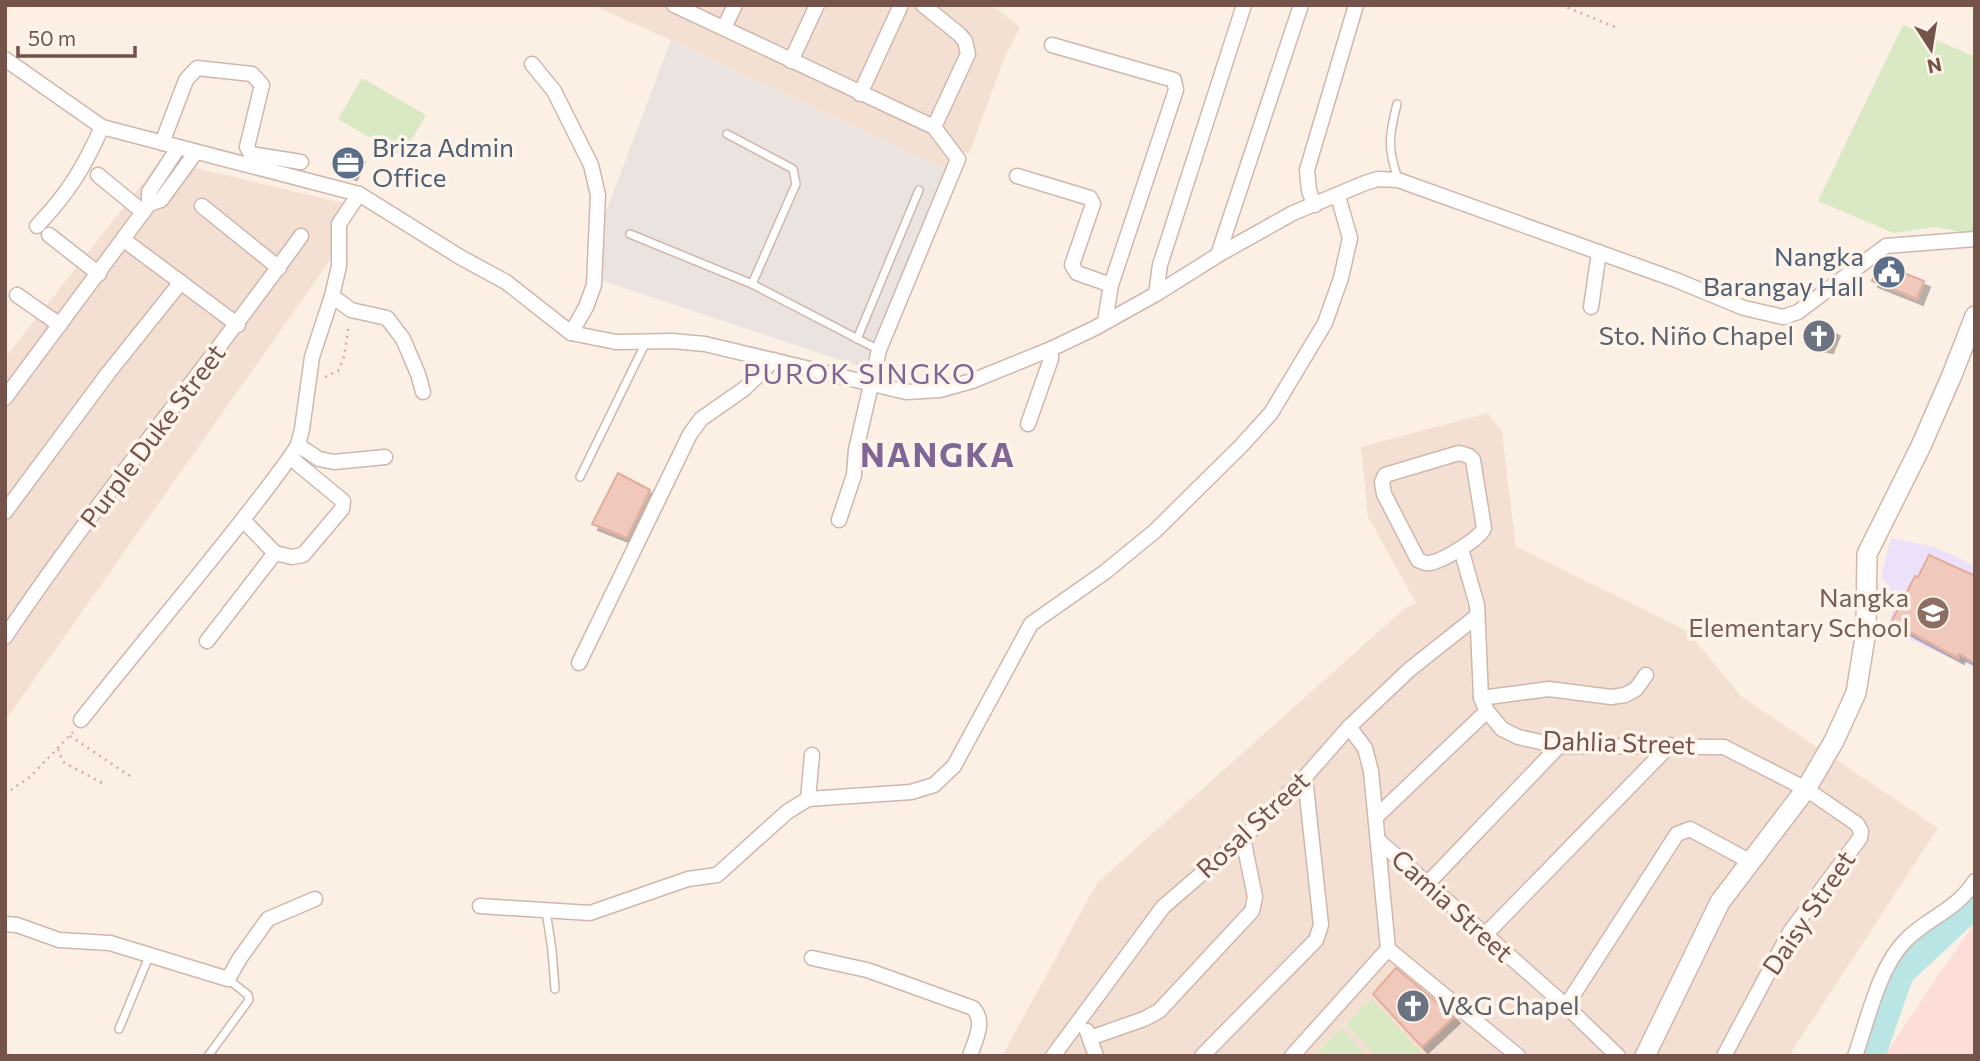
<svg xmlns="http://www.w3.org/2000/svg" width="1980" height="1061" font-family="Commissioner,sans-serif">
  <defs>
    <filter id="shadow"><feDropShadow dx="6" dy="6" stdDeviation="0" flood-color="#0004"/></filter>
  </defs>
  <rect width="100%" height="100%" fill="#fcefe4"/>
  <!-- residential -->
  <g fill="#f3e0d3">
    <polygon points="592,5 991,5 1020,27 1004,59 969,154 955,148 948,171 671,40"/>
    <polygon points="161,160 347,204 338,249 5,721 5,358"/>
    <polygon points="1488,413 1502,432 1516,549 1519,548 1687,631 1742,697 1938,828 1789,1056 1002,1056 1097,883 1404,609 1416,603 1368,517 1361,447"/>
  </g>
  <!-- commercial -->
  <polygon fill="#fcddd8" points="1975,922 1975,1056 1884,1056"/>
  <!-- industrial -->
  <polygon fill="#ebe3df" points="671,40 948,171 864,368 601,280 598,233"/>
  <!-- education -->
  <polygon fill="#ece1f8" points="1891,538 1935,547 1975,566 1975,668 1888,630 1895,597 1881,577"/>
  <!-- green -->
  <g fill="#d8e9c3">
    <polygon points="1903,25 1975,57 1975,235 1935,227 1894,233 1818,201"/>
    <polygon points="362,78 426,115 402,156 338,119"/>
    <polygon points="1372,999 1421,1053 1418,1056 1376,1056 1346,1024"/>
    <polygon points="1341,1028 1367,1056 1314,1056"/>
  </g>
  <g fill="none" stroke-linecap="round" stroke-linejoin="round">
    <!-- river -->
    <polyline stroke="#b9e5e5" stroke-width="28" points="1871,1056 1900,973 1975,903"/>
  </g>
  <!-- building -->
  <g fill="#f1c9bc" stroke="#e3ad9d" stroke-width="2" filter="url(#shadow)">
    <polygon points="345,150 359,156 351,174 336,170"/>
    <polygon points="1879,263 1924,281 1917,299 1872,281"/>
    <polygon points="1814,322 1834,330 1827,347 1804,342"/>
    <polygon points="618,473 650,490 627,538 592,524"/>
    <polygon points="1929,555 1975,576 1975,663 1959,654 1958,658 1891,622 1915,576 1918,577"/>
    <polygon points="1396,968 1454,1017 1422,1047 1373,994"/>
  </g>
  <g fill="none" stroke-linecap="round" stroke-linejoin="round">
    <defs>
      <g id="lane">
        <path d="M 1397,104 C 1389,136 1387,147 1398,179"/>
        <polyline points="727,134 793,169 796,184 752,284"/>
        <polyline points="630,234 752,284 879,350"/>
        <polyline points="857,339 919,190"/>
        <polyline points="580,477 646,342"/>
        <polyline points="546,911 552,950 555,989"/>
        <polyline points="119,1029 150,954"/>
        <polyline points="208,1056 249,1000 248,995 228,979"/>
      </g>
      <g id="street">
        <polyline points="674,5 934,127 958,159 879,350 856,450 854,475 839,520"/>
        <polyline points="923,5 959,34 965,41 968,54 934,127"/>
        <polyline points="724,28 735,5"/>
        <polyline points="1052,45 1174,80 1176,90 1111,285 1105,321"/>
        <polyline points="5,59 102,127 359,194 460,257 506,282 571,333 616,342 672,341 705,344 906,392 940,390 972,381 1051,349 1095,328 1156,294 1218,255 1293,213 1365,183 1378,179 1398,180 1676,280 1744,308 1783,317 1798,312 1886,246 1975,239"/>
        <polyline points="791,61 817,5"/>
        <polyline points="532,64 554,91 591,165 598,195 594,285 586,307 571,333"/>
        <polyline points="860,94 901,5"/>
        <polyline points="162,143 186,80 197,68 252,74 262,85 247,147 251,154 301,162"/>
        <polyline points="98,175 143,212"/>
        <polyline points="1017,176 1090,198 1093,204 1072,265 1077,273 1111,285"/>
        <polyline points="149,204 161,200 196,152"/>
        <polyline points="1315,205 1309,191 1307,170 1356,5"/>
        <polyline points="202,206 279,268"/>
        <path d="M 37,226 C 69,192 83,169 102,127"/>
        <polyline points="49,235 99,274"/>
        <polyline points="124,240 238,325"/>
        <polyline points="1218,255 1301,5"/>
        <polyline points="1156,294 1160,265 1244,5"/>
        <polyline points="17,295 60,325"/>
        <polyline points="332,296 351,310 387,318 403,339 418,374 423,392"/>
        <polyline points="1591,307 1599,252"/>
        <polyline points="5,398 149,204 149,192 178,148"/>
        <polyline points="1028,424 1051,359 1051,349"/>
        <polyline points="298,445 319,459 334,462 385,457"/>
        <path d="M 1459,453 L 1469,456 L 1473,460 L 1484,528 C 1480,539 1442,561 1430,563 C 1425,564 1423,562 1418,560 L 1384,494 L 1382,482 L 1385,475 Z"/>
        <polyline points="291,456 298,445 302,429 312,357 332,296 339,266 339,224 359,194"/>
        <polyline points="5,512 109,372 181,282"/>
        <polyline points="1461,549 1477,605 1481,698 1487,711 1502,729 1518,737 1559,746 1724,747 1806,789 1857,824 1861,831 1860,838 1790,932 1724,1056"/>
        <path d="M 5,637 C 98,499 204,371 301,236"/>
        <polyline points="207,641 275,553"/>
        <polyline points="579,663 690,434 701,419 744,389 774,360"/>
        <polyline points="1481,698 1549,689 1611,697 1625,695 1636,689 1646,675"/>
        <path d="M 81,720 C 150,632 225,547 291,456 L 298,464 L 343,501 L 342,509 L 303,555 L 292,557 L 275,553 L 244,521"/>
        <polyline points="808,799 812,755"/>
        <polyline points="1377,816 1487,711"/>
        <polyline points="1379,841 1566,1006 1618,1056"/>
        <polyline points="1427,884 1559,746"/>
        <polyline points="480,906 590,913 688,879 717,875 787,812 808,799 911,792 934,785 954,766 1031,624 1105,572 1155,531 1241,446 1271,413 1325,323 1341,278 1350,238 1338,196"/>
        <polyline points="5,924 17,925 59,940 110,943 228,979 240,958 268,919 315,899"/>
        <polyline points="1484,936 1670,745"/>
        <polyline points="1388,949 1518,1056"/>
        <path d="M 812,958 L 867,970 L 973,1008 C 986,1022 975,1040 970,1056"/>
        <polyline points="1566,1006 1677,834 1690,829 1751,862"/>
        <polyline points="1087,1031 1096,1056"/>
        <polyline points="1090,1038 1144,1019 1159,1011 1252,911 1255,897 1243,838"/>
        <polyline points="1053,1056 1163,907 1243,838 1305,777 1349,727 1409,670 1477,616"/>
        <polyline points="1202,1056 1316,940 1321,925 1305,777"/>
        <polyline points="1292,1056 1388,949 1371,771 1365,748 1349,727"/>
        <path d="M 1855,1056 C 1868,1020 1878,969 1905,941 C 1927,918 1957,910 1975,881"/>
      </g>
      <polyline id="secondary" points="1645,1056 1720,902 1806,789 1834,741 1856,693 1866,631 1867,554 1921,446 1952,375 1975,316"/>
    </defs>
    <!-- lane casing -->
    <use href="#lane" stroke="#cfb7ae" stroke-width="10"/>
    <!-- street casing -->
    <use href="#street" stroke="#cfb7ae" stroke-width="17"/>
    <!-- secondary casing -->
    <use href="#secondary" stroke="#d2b6ab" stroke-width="22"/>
    <!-- path -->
    <g stroke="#d5aca0" stroke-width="2.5" stroke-dasharray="2 5" stroke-linecap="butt">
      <polyline points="1561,5 1615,27"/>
      <polyline points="325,377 338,371 344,357 349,324"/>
      <polyline points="70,736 130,776"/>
      <polyline points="58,749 63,762 104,784"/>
      <polyline points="5,794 30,777 73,732"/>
    </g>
    <!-- lane -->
    <use href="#lane" stroke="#fff" stroke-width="7"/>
    <!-- street -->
    <use href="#street" stroke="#fff" stroke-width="14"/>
    <!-- secondary -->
    <use href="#secondary" stroke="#fff" stroke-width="19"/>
  </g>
  <!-- icons -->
  <defs>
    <symbol id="office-disc" viewBox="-11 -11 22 22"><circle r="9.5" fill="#5c6f8a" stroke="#fff4ea"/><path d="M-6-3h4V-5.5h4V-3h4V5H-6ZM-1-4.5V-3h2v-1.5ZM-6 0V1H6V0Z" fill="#fff"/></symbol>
    <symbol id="civic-disc" viewBox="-11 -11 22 22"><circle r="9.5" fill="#5c6f8a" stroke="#fff4ea"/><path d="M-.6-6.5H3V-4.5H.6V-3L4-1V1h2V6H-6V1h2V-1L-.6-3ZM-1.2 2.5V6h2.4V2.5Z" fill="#fff"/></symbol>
    <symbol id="church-disc" viewBox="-11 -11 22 22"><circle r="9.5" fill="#6b7280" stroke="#fff4ea"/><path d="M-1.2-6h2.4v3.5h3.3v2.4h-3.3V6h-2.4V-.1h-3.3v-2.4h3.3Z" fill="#fff"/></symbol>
    <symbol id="school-disc" viewBox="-11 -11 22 22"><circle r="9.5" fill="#8d6e63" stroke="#fff4ea"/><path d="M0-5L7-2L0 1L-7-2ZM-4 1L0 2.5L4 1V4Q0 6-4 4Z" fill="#fff"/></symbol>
  </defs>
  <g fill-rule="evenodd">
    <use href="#office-disc" x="329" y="144" width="38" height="38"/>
    <use href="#civic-disc" x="1870" y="253" width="38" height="38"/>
    <use href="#church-disc" x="1800" y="317" width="38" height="38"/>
    <use href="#school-disc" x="1914" y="594" width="38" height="38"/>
    <use href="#church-disc" x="1394" y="987" width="38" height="38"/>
  </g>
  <g text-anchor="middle" stroke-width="7" stroke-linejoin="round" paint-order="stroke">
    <!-- service labels -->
    <g font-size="26" fill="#4e5e75" stroke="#fff4ea" text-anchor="start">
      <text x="372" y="157">Briza Admin<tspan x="372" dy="30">Office</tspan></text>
      <text x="1864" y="266" text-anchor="end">Nangka<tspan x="1864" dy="30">Barangay Hall</tspan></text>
    </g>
    <!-- worship labels -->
    <g font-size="26" fill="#5b616d" stroke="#fff4ea" text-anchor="end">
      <text x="1794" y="345">Sto. Niño Chapel</text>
      <text x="1438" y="1015" text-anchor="start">V&amp;G Chapel</text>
    </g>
    <!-- street labels -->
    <g font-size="26" fill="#74534a" stroke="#fff4ea">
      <text transform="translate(153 436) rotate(-53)" y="9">Purple Duke Street</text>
      <text transform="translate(1619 743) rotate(2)" y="9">Dahlia Street</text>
      <text transform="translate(1253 825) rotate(-43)" y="9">Rosal Street</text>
      <text transform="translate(1452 906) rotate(42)" y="9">Camia Street</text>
      <text transform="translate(1809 913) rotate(-56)" y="9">Daisy Street</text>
    </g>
    <!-- education labels -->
    <g font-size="26" fill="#785e54" stroke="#fff4ea" text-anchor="end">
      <text x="1909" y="607">Nangka<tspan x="1909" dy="30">Elementary School</tspan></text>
    </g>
    <!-- neighbourhood labels -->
    <g font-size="28" letter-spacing="2" fill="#7f6697" stroke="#fff4ea">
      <text x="860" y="384">PUROK SINGKO</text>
    </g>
    <!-- district labels -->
    <g font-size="33" font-weight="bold" letter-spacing="2" fill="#7f6697" stroke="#fff4ea">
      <text x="938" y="467">NANGKA</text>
    </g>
  </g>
  <!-- border -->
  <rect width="1980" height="1061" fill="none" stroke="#74534a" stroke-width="14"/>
  <!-- north arrow -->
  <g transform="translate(1931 49) rotate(168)" stroke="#fff4ea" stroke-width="5" paint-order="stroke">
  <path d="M0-5L12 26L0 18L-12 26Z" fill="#74534a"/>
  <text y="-10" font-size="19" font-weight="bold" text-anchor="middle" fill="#74534a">N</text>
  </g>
  <!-- scale -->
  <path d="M18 46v10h117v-10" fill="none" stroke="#74534a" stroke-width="3.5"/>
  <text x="28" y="46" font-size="21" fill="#74534a" stroke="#fff4ea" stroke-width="5" paint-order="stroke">50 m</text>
</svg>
